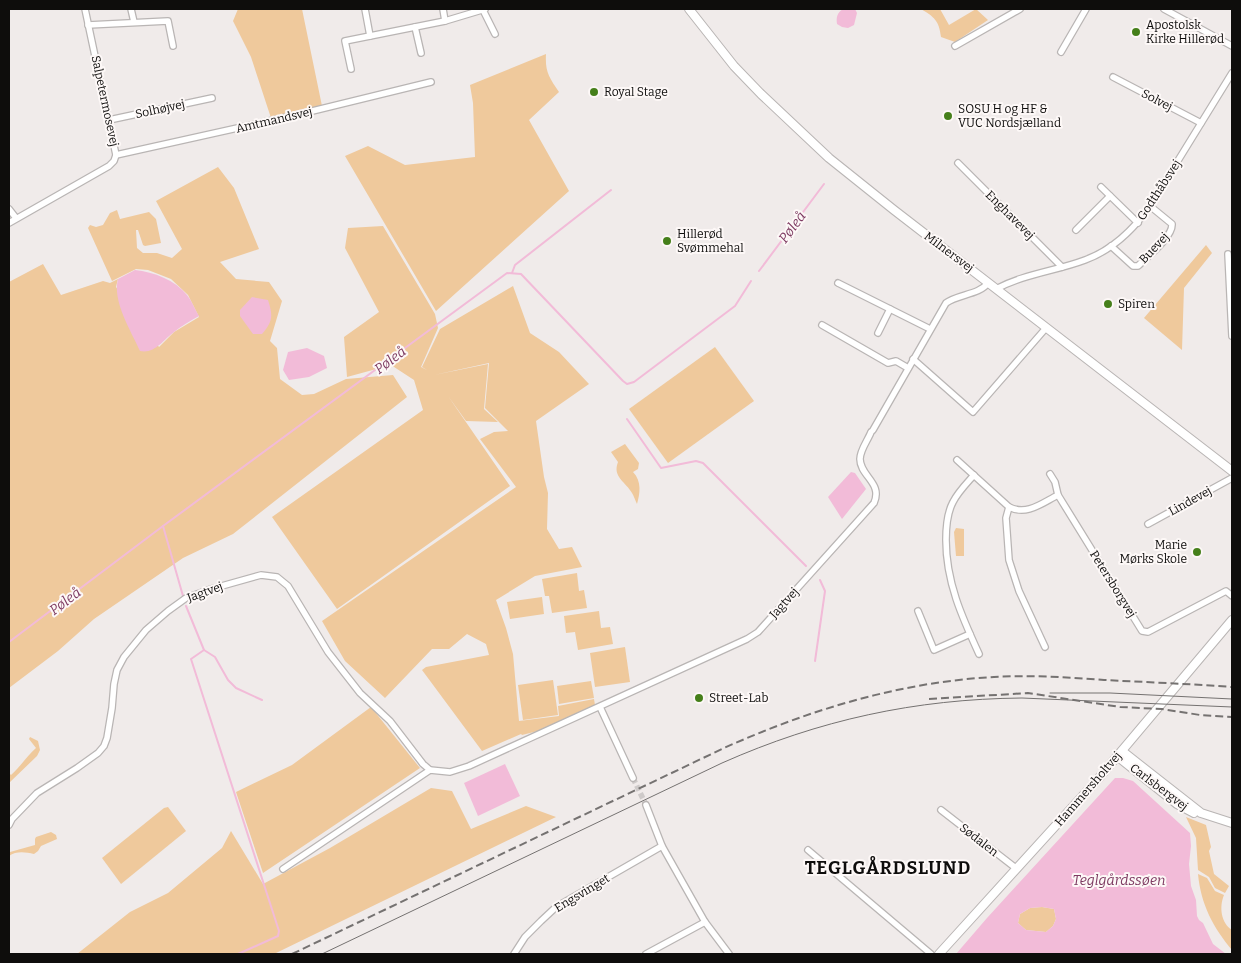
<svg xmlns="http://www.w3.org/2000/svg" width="1241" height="963" font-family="Bitter,serif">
  <rect width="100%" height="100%" fill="#f0ebea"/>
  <!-- green -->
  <g fill="#efc99c">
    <polygon points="238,9 302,9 322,106 271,118 251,57 233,21"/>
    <path d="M 921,9 L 940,9 L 949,25 L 976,9 L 988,20 L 955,42 L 941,37 C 939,20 934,17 921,9 Z"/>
    <path d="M 546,54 C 545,72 549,77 559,92 L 529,120 L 569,191 L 436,311 L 345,156 L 368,146 L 405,165 L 475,157 L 473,103 L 470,85 Z"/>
    <polygon points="218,167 234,188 259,249 220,262 236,279 269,282 282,301 270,341 277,348 280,379 302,395 314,394 346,379 393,375 407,397 233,534 183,558 94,619 58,651 9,688 9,282 43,264 61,295 103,281 110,283 118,279 116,287 159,347 174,332 199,317 188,295 171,279 148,270 136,269 112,281 88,228 90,225 96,227 103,225 110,213 117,210 120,219 149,212 156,219 161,243 145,246 143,245 138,230 136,230 137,248 143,253 157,253 172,258 182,249 156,201"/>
    <polygon points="383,226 435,314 438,328 421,367 427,370 422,367 440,329 513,286 530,333 559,352 589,384 536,421 544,477 548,493 547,529 559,549 572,547 582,567 535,576 496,600 506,628 513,654 519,721 559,716 558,706 594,699 595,705 538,731 522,735 521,734 482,751 422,670 426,667 489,655 486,644 467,634 449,649 432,649 385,698 345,661 322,621 516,487 480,439 494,432 508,431 485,408 489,363 434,375 488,364 484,409 498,422 466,421 448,396 510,486 337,609 272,517 423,410 414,380 391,365 347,377 344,337 379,312 345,248 348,228"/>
    <polygon points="1206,245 1212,253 1184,288 1182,350 1144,318"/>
    <polygon points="715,347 754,401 668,463 629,409"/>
    <path d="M 625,444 L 639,463 L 638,469 L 633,472 C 642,481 640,494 637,504 C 635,500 634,496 632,493 C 626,482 612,477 618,462 L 611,452 Z"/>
    <polygon points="956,528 964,529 964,556 956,556 954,532"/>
    <polygon points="577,573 579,591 584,590 587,608 552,613 549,596 545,596 542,579"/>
    <polygon points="542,597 544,614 510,619 507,602"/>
    <polygon points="599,611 601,628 610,627 613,644 578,650 575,632 566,633 564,616"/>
    <polygon points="625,647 630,682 595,687 590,653"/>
    <polygon points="553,680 558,715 523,720 518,685"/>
    <polygon points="591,681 594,698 559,704 557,686"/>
    <polygon points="371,707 420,768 263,873 236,792 292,765"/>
    <path d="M 30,737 L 38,741 L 40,750 L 37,756 L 9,783 L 9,773 L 11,775 C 21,766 26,757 36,748 L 29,739 Z"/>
    <polygon points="431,788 452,791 471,829 526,806 556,817 274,954 77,954 130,912 168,893 222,848 231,831 263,884 330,848"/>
    <polygon points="168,807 186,831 121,884 102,858 164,808"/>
    <polygon points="1186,817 1206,825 1211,847 1209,851 1214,874 1229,886 1225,893 1215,888 1209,877 1198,870 1196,838"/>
    <path d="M 51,832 L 56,835 L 57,839 L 41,846 L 38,851 L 34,854 C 25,852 16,851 9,856 L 9,852 L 10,852 L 35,845 L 35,839 L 36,837 Z"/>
    <path d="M 1198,874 L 1207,878 L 1215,891 L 1224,895 C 1219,907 1221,923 1232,930 L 1232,950 C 1213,927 1201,905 1198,874 Z"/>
    <polygon points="1042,907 1054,909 1056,919 1053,926 1046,932 1026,930 1018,923 1020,914 1030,908"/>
  </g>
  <!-- water -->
  <g fill="#f2bbd8" fill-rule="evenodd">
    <path d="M 843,9 L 855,9 L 857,13 L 854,25 L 848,28 L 842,27 L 837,24 C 836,17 837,13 843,9 Z"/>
    <path d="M 135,270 C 154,272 175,280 187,295 C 192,301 195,310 199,316 C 190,321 181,326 174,332 C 163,340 155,354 140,351 C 131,331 112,301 118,279 Z"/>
    <path d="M 252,297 L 268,300 C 273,316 273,321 262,334 L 253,334 L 240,316 L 240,310 Z"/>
    <polygon points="307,348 324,356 327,368 309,377 289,380 283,370 288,352"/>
    <polygon points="851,472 855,473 866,489 842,519 828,497"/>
    <polygon points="505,764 520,796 478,816 464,783"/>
    <path d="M 1115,778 L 1123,778 L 1133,781 L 1190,833 L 1191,846 L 1189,864 L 1191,886 L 1196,900 L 1197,916 L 1199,920 L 1203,923 L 1213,944 L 1226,954 L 956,954 L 987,918 ZM 1042,907 L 1054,909 L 1056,919 L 1053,926 L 1046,932 L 1026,930 L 1018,923 L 1020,914 L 1030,908 Z"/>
  </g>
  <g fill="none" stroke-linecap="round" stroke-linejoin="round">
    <!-- stream -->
    <g stroke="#f2bbd8" stroke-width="2">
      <polyline points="759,271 824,184"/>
      <polyline points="512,273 515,265 611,190"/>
      <polyline points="627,419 661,468 696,461 703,463 806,566"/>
      <polyline points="163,526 183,596"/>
      <polyline points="186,606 204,650 191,659 279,931 278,936 238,954"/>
      <polyline points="9,642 163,526 507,273 521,274 623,381 627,384 634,382 735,306 751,281"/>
      <polyline points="204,650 215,657 228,680 236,688 262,700"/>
      <polyline points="815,661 825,591 820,580"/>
    </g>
    <!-- street-tunnel -->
    <polyline stroke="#cecac9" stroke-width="5.5" stroke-dasharray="5.5 3" stroke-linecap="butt" points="633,778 646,805"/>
    <defs>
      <g id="street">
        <polyline points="131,9 134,22"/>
        <polyline points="365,9 370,36"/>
        <polyline points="443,9 445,21"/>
        <polyline points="1164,9 1232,46"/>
        <polyline points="483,10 495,34"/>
        <polyline points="88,25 168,21 173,46"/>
        <polyline points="415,27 421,53"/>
        <polyline points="955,46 1020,9"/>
        <polyline points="1061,52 1086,9"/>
        <polyline points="351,69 345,41 445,21 485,9"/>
        <polyline points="1113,77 1201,123"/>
        <polyline points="109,120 212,98"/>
        <polyline points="116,155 296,115 431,82"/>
        <polyline points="958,163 1062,267"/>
        <polyline points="1101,187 1138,223"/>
        <polyline points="9,209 16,218"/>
        <polyline points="9,223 109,166 114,161 116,155 85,9"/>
        <polyline points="1076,230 1110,196"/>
        <path d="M 1111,246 L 1133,266 L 1138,266 C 1147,257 1173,237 1172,224 L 1150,206"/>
        <polyline points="1228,254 1232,336"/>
        <polyline points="838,283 930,329"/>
        <path d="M 996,289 C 1024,274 1056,271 1085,260 C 1112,250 1134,229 1150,206 L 1232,73"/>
        <polyline points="822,325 888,363 896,361 908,368"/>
        <polyline points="878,333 890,309"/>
        <polyline points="913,359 973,412 1046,328"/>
        <path d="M 873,430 L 946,303 C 958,294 979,295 988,283"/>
        <path d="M 957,460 L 1009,507 C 1027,516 1042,503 1058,495"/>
        <polyline points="1050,474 1055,482 1058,495 1142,631 1148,632 1226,591 1232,596"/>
        <path d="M 974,475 C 967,483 958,492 953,502 C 947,513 946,528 946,540 C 946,582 962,617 979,654"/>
        <polyline points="1009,507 1006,518 1009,560 1019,591 1045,647"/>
        <polyline points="1148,524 1232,478"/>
        <polyline points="918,611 934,650 970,634"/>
        <polyline points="600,707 633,778"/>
        <polyline points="646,805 662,846 705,922 729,954"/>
        <polyline points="941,810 1017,869"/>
        <polyline points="9,825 12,819 37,793 77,768 98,753 104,746 107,738 112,708 114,684 117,670 124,657 146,630 168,611 186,598 211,589 261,575 277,577 288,586 328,652 360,693 390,721 423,764 430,770"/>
        <polyline points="808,850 931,954"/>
        <path d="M 283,869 L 430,770 L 450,772 L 469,766 L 747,639 L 758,632 L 874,503 C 883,483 860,476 860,459 C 860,450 868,440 871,432"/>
        <polyline points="514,954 525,937 541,921 556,907 662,846"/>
        <polyline points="646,954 705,922"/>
      </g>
      <g id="secondary">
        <polyline points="689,9 734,66 761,94 829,158 894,210 1232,471"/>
        <polyline points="1122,751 1201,813 1232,823"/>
        <polyline points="1117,756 1177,804 1194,813"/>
        <polyline points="939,954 1098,779 1232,620"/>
      </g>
    </defs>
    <!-- street casing -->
    <use href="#street" stroke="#b9b5b4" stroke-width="8"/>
    <!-- secondary casing -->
    <use href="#secondary" stroke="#b9b5b4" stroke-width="10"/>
    <!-- street -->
    <use href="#street" stroke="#fff" stroke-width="5.5"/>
    <!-- secondary -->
    <use href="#secondary" stroke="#fff" stroke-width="8"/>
    <!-- tram -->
    <g stroke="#757271" stroke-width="1">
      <polyline points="1050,693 1110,693 1232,699"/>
      <path d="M 322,954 L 722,763 C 819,720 915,699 1022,698 L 1232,707"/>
    </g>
    <!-- rail -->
    <g stroke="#757271" stroke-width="2" stroke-dasharray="8 4" stroke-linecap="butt">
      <polyline points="929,699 1028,693 1120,707 1162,709 1200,715 1232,717"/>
      <path d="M 292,954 L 724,748 C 809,710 900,682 994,677 C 1030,675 1067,677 1104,680 C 1146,682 1189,684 1232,687"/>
    </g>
  </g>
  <!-- markers -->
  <g fill="#457f1a" stroke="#fdf8f7" stroke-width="2">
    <circle cx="1136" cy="32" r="5"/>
    <circle cx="594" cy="92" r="5"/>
    <circle cx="948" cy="116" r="5"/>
    <circle cx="667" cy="241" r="5"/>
    <circle cx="1108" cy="304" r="5"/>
    <circle cx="1197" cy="552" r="5"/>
    <circle cx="699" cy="698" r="5"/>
  </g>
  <g text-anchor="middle" stroke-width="4" stroke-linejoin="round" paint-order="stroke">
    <!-- poi labels -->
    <g font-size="12" fill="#0e0d0c" stroke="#fdf8f7" text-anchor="start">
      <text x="1146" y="29">Apostolsk<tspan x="1146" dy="14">Kirke Hillerød</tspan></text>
      <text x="604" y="96">Royal Stage</text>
      <text x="958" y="113">SOSU H og HF &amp;<tspan x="958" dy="14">VUC Nordsjælland</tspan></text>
      <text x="677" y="238">Hillerød<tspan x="677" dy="14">Svømmehal</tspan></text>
      <text x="1118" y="308">Spiren</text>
      <text x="1187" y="549" text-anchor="end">Marie<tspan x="1187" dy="14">Mørks Skole</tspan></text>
      <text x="709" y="702">Street-Lab</text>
    </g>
    <!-- street labels -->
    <g font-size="12" fill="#0e0d0c" stroke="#fdf8f7">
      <text transform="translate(1157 100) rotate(27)" y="4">Solvej</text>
      <text transform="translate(105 101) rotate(78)" y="4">Salpetermosevej</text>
      <text transform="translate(160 109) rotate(-12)" y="4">Solhøjvej</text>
      <text transform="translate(274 120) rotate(-13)" y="4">Amtmandsvej</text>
      <text transform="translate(1159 190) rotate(-57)" y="4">Godthåbsvej</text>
      <text transform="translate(1010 215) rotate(45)" y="4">Enghavevej</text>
      <text transform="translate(1154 248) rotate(-47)" y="4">Buevej</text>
      <text transform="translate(949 252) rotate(37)" y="4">Milnersvej</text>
      <text transform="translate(1190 501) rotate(-29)" y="4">Lindevej</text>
      <text transform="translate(1113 584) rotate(58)" y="4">Petersborgvej</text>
      <text transform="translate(205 592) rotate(-20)" y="4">Jagtvej</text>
      <text transform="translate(784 603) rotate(-48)" y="4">Jagtvej</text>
      <text transform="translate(1159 787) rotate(37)" y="4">Carlsbergvej</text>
      <text transform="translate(1088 789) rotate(-49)" y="4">Hammersholtvej</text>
      <text transform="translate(979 840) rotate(38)" y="4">Sødalen</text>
      <text transform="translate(582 893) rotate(-31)" y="4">Engsvinget</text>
    </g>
    <!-- water labels -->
    <g font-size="14" font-style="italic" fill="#7d3a61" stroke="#fdf8f7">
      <text transform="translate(792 227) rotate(-53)" y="5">Pøleå</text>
      <text transform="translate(390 360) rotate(-37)" y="5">Pøleå</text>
      <text transform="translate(65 601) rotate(-37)" y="5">Pøleå</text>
      <text x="1119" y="885">Teglgårdssøen</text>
    </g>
    <!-- district labels -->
    <g font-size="18" font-weight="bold" letter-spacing="1" fill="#0e0d0c" stroke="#fdf8f7">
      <text x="888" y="874">TEGLGÅRDSLUND</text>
    </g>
  </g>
  <!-- border -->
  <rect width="1241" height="963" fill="none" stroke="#0e0d0c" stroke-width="20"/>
</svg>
